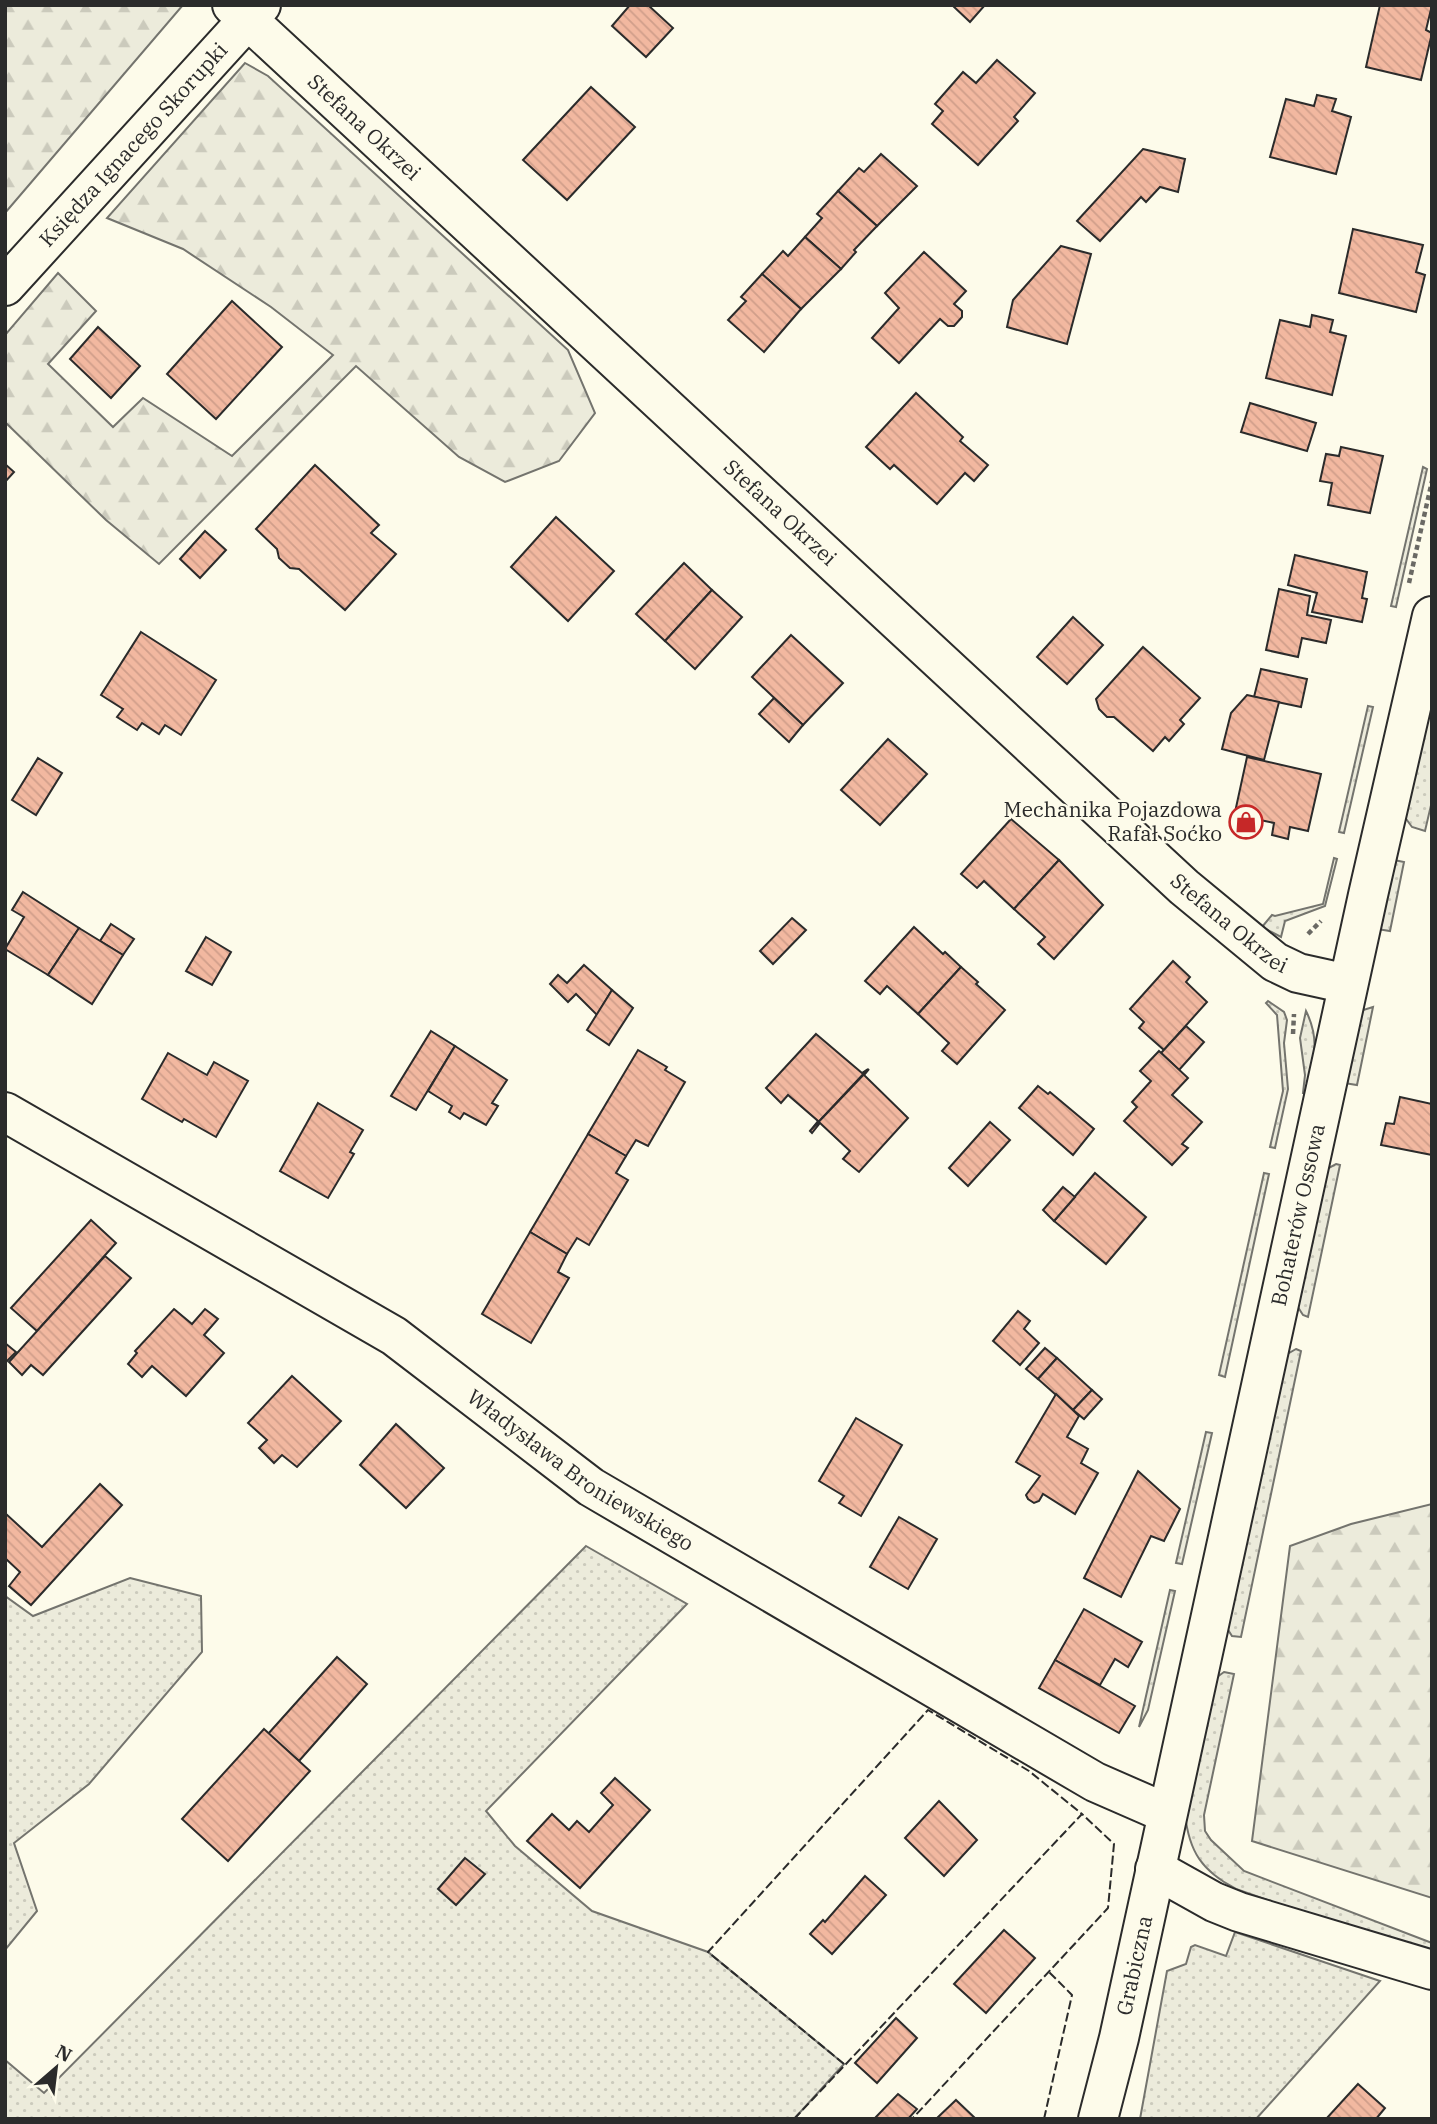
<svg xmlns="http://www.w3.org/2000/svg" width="1437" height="2124" font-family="'IBM Plex Serif',serif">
  <defs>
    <pattern id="grass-dots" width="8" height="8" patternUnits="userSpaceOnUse" patternTransform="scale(1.75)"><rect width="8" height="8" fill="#ecebdb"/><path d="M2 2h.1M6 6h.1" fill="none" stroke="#cbcabc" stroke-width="1.8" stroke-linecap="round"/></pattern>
    <pattern id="forest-firs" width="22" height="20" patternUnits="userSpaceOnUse" patternTransform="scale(1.75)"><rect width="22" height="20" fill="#ecebdb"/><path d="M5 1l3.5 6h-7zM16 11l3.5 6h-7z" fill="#cbcabc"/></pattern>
    <pattern id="building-back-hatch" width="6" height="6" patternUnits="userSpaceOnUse" patternTransform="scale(1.75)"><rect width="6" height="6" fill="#f2b8a0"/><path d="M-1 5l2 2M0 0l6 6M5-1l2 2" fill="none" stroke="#d09e8a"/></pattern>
  </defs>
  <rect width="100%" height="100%" fill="#fdfbea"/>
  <!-- grass -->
  <g fill="url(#grass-dots)" stroke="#74746e" stroke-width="2">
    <polygon points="1423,467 1427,469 1396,607 1391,606"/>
    <polygon points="1432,697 1432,801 1425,831 1412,827 1404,816"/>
    <polygon points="1368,706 1373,707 1344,833 1339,832"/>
    <polygon points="1334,858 1337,859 1325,906 1285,921 1281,937 1262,927 1272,915 1275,916 1323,904"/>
    <polygon points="1394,860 1404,862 1390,931 1377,929"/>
    <polygon points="1268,1001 1284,1012 1287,1020 1284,1043 1288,1089 1275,1148 1270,1147 1283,1091 1277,1015 1266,1003"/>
    <polygon points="1373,1007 1357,1085 1344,1083 1360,1011"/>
    <path d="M 1306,1011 C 1321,1041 1313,1062 1307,1093 L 1303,1093 L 1305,1075 L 1300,1038 Z"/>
    <polygon points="1336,1164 1340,1165 1308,1317 1303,1315 1296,1304 1325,1170"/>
    <polygon points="1264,1173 1269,1174 1225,1377 1219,1375"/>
    <polygon points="1296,1349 1301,1351 1241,1637 1232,1636 1225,1625 1284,1356"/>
    <polygon points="1206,1432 1212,1433 1182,1564 1176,1563"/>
    <polygon points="586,1546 687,1604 486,1811 515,1846 592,1911 708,1952 844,2064 794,2119 5,2119 5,2060 44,2093"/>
    <polygon points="130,1578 201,1596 202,1652 89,1784 14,1843 37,1911 5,1950 5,1596 33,1616"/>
    <polygon points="1170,1590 1175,1591 1148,1710 1139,1727"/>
    <path d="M 1224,1672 L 1234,1674 L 1204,1815 L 1205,1831 L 1211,1840 L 1244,1871 L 1432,1943 L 1432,1958 L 1236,1889 C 1202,1871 1189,1852 1185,1814 L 1213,1680 Z"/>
    <polygon points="1235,1932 1380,1981 1256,2119 1140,2119 1167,1971 1186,1964 1191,1947 1195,1945 1226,1956"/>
  </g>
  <!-- forest -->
  <g fill="url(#forest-firs)" stroke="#74746e" stroke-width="2">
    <polygon points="5,5 183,5 5,213"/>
    <polygon points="245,63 268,76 568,350 595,413 559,461 505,482 459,457 356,366 159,564 106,520 5,422 5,335 58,273 96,311 48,364 113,427 143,398 232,456 333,355 271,307 183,249 107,218"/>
    <polygon points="1432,1504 1432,1898 1252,1841 1290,1546 1351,1524"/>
  </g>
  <!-- building -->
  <g fill="url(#building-back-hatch)" stroke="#2b2b2b" stroke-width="2">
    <polygon points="630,5 648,5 673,28 646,57 612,26"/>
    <polygon points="952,5 985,5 970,22"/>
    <polygon points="1380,5 1432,5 1426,30 1432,33 1421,80 1366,67"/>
    <polygon points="997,60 1035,93 1014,117 1018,121 978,165 932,124 943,111 935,104 963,72 976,83"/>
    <polygon points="591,87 635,127 567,200 523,160"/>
    <polygon points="1317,95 1336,99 1332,111 1351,117 1336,174 1270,157 1286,99 1314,106"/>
    <polygon points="1143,149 1185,159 1178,192 1160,187 1146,202 1141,197 1100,241 1077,221"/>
    <polygon points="881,154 917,186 877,226 838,191 859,168 864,172"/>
    <polygon points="838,191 877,226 854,250 856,252 841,269 805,237 822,218 817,214"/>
    <polygon points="1353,229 1423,245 1416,272 1425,275 1416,312 1339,293"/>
    <polygon points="805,237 841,269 801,309 762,274 783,251 788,256"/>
    <polygon points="1061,246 1091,254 1067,344 1007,327 1013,300"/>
    <polygon points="924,252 966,291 954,304 962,311 962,317 954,326 948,326 940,319 899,363 872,338 899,308 885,293"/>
    <polygon points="762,274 801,309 764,352 728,320 746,301 741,297"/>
    <polygon points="232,301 282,347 216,419 167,374"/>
    <polygon points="1312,315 1333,320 1330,332 1346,336 1332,395 1266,378 1280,320 1310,327"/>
    <polygon points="98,327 140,366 111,398 70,359"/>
    <polygon points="916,393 963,437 960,441 988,465 974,481 965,473 937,504 894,465 890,469 866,447"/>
    <polygon points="1250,403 1316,423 1307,451 1241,432"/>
    <polygon points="1341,447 1383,456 1370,513 1328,505 1332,483 1320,481 1326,454 1339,456"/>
    <polygon points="5,464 14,472 5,482"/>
    <polygon points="315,465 379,525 371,533 396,554 345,610 299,569 290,568 279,558 277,549 256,529"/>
    <polygon points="556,517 614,571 568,621 511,567"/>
    <polygon points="205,531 226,550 200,578 180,559"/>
    <polygon points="1295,555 1367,572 1362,598 1367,599 1362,622 1312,612 1317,593 1288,585"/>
    <polygon points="684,563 712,590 665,641 636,614"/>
    <polygon points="1279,589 1310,596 1307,615 1331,620 1326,643 1302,638 1298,657 1266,650"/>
    <polygon points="712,590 742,617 695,669 665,641"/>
    <polygon points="1073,617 1103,645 1067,684 1037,657"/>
    <polygon points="141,632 216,680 181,735 165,725 159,734 142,723 137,730 117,717 123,709 101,695"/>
    <polygon points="791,635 843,683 803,725 752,677"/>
    <polygon points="1143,647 1200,698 1180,720 1184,724 1169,741 1165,737 1153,751 1114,717 1107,717 1099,709 1096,699"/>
    <polygon points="1261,669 1307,679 1301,707 1254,697"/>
    <polygon points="1247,695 1279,702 1264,760 1222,749 1231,713"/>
    <polygon points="774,698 803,725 789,742 759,714"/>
    <polygon points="888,739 927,774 880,825 841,790"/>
    <polygon points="1247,757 1321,774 1308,831 1290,827 1288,839 1272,835 1274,823 1260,820 1257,832 1232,826"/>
    <polygon points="38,758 62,773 36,815 12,800"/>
    <polygon points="1011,819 1059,860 1014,909 984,881 977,888 961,874"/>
    <polygon points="1059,860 1103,905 1054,959 1038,944 1045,937 1014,909"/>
    <polygon points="23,892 79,928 48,975 5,949 24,917 12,910"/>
    <polygon points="792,918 806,930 773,964 760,951"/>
    <polygon points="111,924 134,939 123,955 100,941"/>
    <polygon points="914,927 943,954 945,952 961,967 918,1014 887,986 880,994 865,981"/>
    <polygon points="79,928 123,955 92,1004 48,975"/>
    <polygon points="206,937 231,952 212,985 186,971"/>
    <polygon points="1173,961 1190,977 1186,982 1207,1002 1164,1050 1139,1028 1144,1022 1130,1009"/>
    <polygon points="584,965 612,990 597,1015 576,994 568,1002 550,984 558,975 567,983"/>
    <polygon points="961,967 978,982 976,984 1005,1010 957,1064 942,1051 949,1043 918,1014"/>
    <polygon points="612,990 633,1008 609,1045 587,1030"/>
    <polygon points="1186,1026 1204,1042 1179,1070 1161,1053"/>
    <polygon points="431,1031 455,1046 416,1110 391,1096"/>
    <polygon points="816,1034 862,1073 868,1069 810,1131 818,1121 788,1095 781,1103 766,1088"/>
    <polygon points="455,1046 507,1080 492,1103 498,1106 486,1125 464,1113 460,1119 449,1112 452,1106 428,1091"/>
    <polygon points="638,1050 667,1067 665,1070 685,1082 648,1146 636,1140 626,1156 588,1134"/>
    <polygon points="1159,1051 1188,1078 1172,1095 1202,1122 1182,1144 1188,1148 1172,1165 1124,1121 1137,1107 1132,1102 1151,1081 1140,1071"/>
    <polygon points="168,1053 207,1075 214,1062 248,1081 216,1137 184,1119 182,1122 142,1099"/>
    <polygon points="869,1069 864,1075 908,1118 859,1172 843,1159 850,1151 820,1123 812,1133 810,1131"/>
    <polygon points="1038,1086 1048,1094 1050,1092 1094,1129 1073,1155 1019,1108"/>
    <polygon points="1400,1097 1432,1104 1432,1155 1381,1145 1386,1123 1394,1124"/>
    <polygon points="318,1103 363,1130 350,1152 354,1154 328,1198 280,1171"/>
    <polygon points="990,1122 1010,1140 968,1186 949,1168"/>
    <polygon points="588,1134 626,1156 616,1173 628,1180 589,1245 577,1238 567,1254 530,1232"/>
    <polygon points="1095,1173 1146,1217 1106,1264 1054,1221"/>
    <polygon points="1063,1187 1075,1197 1054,1221 1043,1210"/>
    <polygon points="91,1220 116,1243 37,1331 11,1308"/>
    <polygon points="530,1232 567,1254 558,1272 569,1278 531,1343 482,1314"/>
    <polygon points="105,1256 131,1278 43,1375 31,1365 22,1375 9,1362"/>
    <polygon points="174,1309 192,1324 205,1309 218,1319 204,1335 224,1353 186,1396 152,1366 142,1377 128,1364 137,1353 135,1351"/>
    <polygon points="1018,1311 1030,1321 1024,1329 1039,1343 1020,1365 993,1341"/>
    <polygon points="5,1343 16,1352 5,1363"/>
    <polygon points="1045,1348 1057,1358 1038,1379 1026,1369"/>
    <polygon points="1057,1358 1092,1390 1073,1410 1038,1379"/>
    <polygon points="292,1376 341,1421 297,1467 282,1455 274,1463 259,1448 267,1440 248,1423"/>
    <polygon points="1092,1390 1102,1399 1084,1419 1073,1410"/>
    <polygon points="1056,1394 1079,1416 1067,1437 1088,1449 1081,1463 1098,1473 1075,1514 1043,1494 1039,1501 1034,1503 1028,1499 1026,1495 1040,1476 1016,1462"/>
    <polygon points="856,1418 902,1445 861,1516 839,1503 844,1496 819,1481"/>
    <polygon points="396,1424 444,1468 406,1508 360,1465"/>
    <polygon points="1138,1471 1180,1509 1164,1541 1151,1536 1121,1597 1084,1578"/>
    <polygon points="100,1484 122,1505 31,1605 9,1586 20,1572 5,1558 5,1513 42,1547"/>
    <polygon points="899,1517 937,1539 908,1589 870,1567"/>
    <polygon points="1084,1609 1142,1642 1128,1667 1115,1659 1100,1685 1055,1660"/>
    <polygon points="337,1657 367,1684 299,1761 268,1734"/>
    <polygon points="1055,1660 1135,1706 1119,1733 1039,1688"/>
    <polygon points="264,1729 310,1771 228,1861 182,1819"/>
    <polygon points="615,1778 650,1810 580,1888 527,1841 552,1814 569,1830 577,1821 589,1832 613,1805 601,1793"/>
    <polygon points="939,1801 977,1840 944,1876 905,1838"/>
    <polygon points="465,1858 485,1874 456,1905 438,1889"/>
    <polygon points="865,1876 886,1895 832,1954 810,1934 823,1920 825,1922"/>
    <polygon points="1004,1930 1035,1958 986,2013 954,1984"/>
    <polygon points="896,2018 917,2038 877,2083 855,2063"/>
    <polygon points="1358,2084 1385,2108 1376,2119 1326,2119"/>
    <polygon points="898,2094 917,2109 908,2119 874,2119"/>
    <polygon points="956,2100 976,2119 936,2119"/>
  </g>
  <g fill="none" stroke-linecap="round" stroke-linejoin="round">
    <defs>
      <g id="minor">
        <path id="s1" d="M 232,5 L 1184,887 L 1275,962 L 1298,973 L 1348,984"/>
        <path id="s2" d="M 5,286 L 261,5"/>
        <path id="s3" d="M 5,1112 L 394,1336 L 591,1487 L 1095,1782 L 1166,1813"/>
        <polyline points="1155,1869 1214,1902 1239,1912 1432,1970"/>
        <path id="s4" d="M 1098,2119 L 1119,2038 L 1368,895 L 1432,616"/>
      </g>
    </defs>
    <!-- minor casing -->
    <use href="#minor" stroke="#2b2b2b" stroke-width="42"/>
    <!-- path -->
    <g stroke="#6a6964" stroke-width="4.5" stroke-dasharray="5 3.5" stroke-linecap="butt">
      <polyline points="1409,583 1432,481"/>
      <polyline points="1308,934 1321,921"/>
      <polyline points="1293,1034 1294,1014"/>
    </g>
    <!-- minor -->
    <use href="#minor" stroke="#fdfbea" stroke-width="38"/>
    <!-- fence -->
    <g stroke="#2b2b2b" stroke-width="2" stroke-dasharray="9 3.5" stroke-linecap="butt">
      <polyline points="844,2064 708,1952 928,1710 1029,1771 1082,1814"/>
      <polyline points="794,2119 1082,1814 1114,1844 1108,1908 912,2119"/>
      <polyline points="1044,2119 1072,1995 1048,1971"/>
    </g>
  </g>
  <!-- icons -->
  <defs>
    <symbol id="shop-ring" viewBox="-11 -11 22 22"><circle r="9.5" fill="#fdfbea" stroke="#c62828" stroke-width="1.5"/><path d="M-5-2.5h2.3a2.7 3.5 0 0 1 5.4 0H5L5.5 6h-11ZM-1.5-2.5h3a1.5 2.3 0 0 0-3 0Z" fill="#c62828"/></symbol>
  </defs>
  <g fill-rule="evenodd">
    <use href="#shop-ring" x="1227" y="803" width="38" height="38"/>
  </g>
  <g text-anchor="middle" stroke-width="5" stroke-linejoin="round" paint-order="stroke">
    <!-- street labels -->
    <g font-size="21" fill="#2b2b2b" stroke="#fdfbea">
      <text dy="7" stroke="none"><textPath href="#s1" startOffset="180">Stefana Okrzei</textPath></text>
      <text dy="7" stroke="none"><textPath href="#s2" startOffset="191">Księdza Ignacego Skorupki</textPath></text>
      <text dy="7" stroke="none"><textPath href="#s1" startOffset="747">Stefana Okrzei</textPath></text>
      <text dy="7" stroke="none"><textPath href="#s1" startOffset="1356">Stefana Okrzei</textPath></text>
      <text dy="7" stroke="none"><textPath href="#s4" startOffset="926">Bohaterów Ossowa</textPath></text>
      <text dy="7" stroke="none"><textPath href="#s3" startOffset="679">Władysława Broniewskiego</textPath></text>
      <text dy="7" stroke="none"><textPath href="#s4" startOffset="158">Grabiczna</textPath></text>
    </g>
    <!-- poi labels -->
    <g font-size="21" fill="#2b2b2b" stroke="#fdfbea" text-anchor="end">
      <text x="1222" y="817">Mechanika Pojazdowa<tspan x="1222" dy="24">Rafał Soćko</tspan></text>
    </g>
  </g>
  <!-- border -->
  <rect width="1437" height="2124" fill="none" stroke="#2b2b2b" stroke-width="14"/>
  <!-- north arrow -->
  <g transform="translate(56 2068) rotate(28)" stroke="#fdfbea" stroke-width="5" paint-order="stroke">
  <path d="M0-5L12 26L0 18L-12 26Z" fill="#2b2b2b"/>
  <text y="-10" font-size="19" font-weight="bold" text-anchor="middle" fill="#2b2b2b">N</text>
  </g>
</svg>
